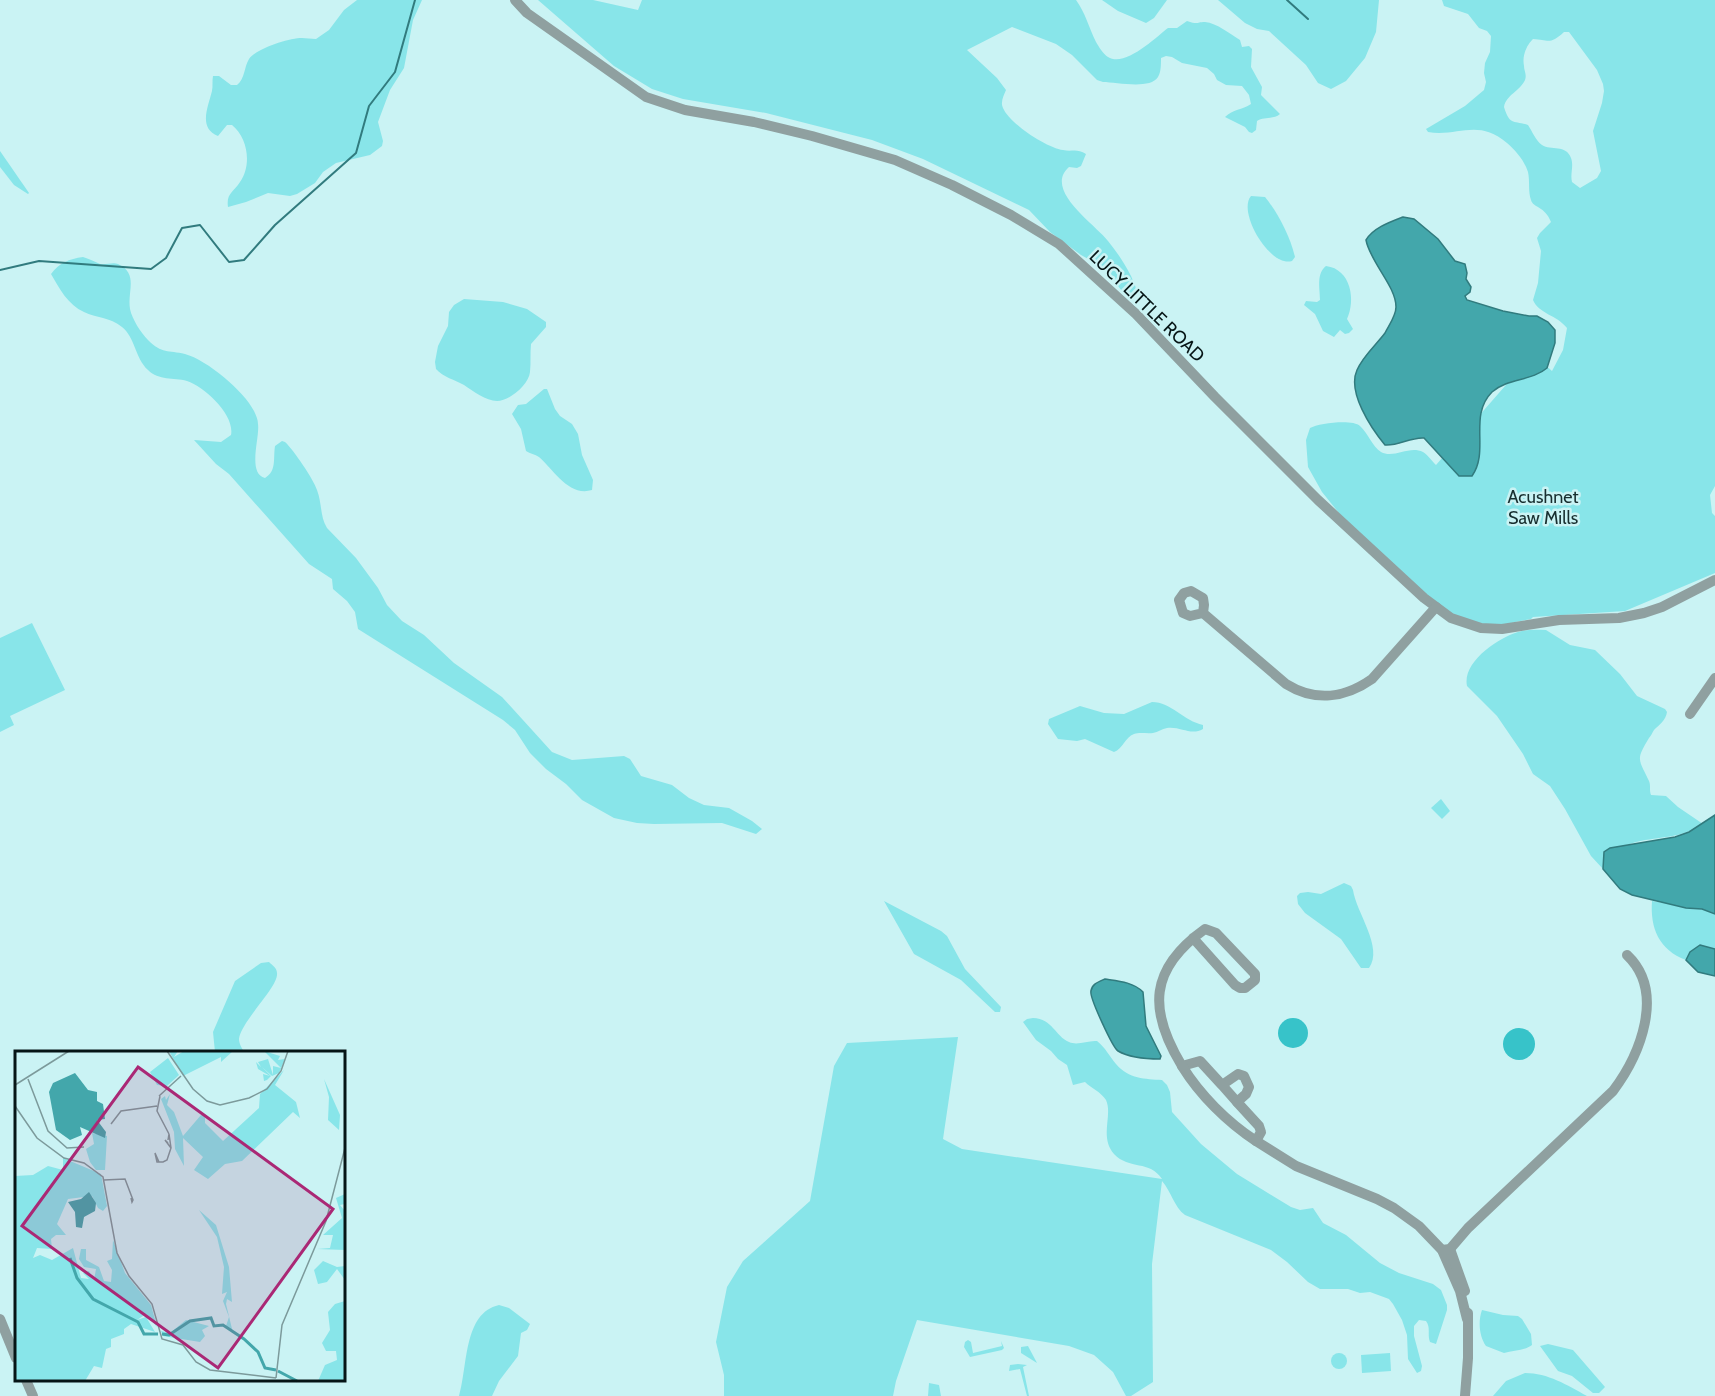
<svg xmlns="http://www.w3.org/2000/svg" width="1715" height="1396" font-family="Cabin,sans-serif">
  <rect width="100%" height="100%" fill="#caf3f4"/>
  <!-- green -->
  <g fill="#88e5e9" fill-rule="evenodd">
    <path d="M 357,0 L 422,0 L 413,20 L 404,68 L 390,90 L 378,122 L 383,141 L 382,146 L 370,155 L 336,163 L 323,172 L 315,183 L 297,194 L 290,196 L 268,193 L 246,202 L 228,207 C 226,193 234,192 240,182 C 252,165 248,138 232,125 L 227,125 L 218,136 C 198,128 208,107 212,91 C 213,86 212,81 213,76 L 219,76 L 231,85 L 237,85 C 245,79 244,67 249,59 C 257,48 289,38 302,38 C 306,38 311,39 316,39 L 329,30 L 344,10 Z"/>
    <path d="M 538,0 L 593,0 L 638,10 L 642,0 L 1076,0 C 1085,12 1089,28 1096,42 C 1099,47 1103,54 1108,57 C 1125,68 1156,37 1168,28 L 1177,28 L 1187,21 C 1199,25 1196,22 1205,22 C 1217,23 1230,34 1240,40 L 1242,47 L 1249,46 L 1252,49 L 1251,67 L 1262,87 L 1261,95 L 1280,114 C 1273,120 1264,116 1257,121 L 1256,130 L 1252,133 L 1249,132 L 1245,127 L 1225,117 C 1233,109 1242,110 1251,104 L 1249,95 L 1242,86 L 1226,85 L 1217,80 L 1214,74 L 1207,68 L 1182,63 L 1172,57 L 1166,56 L 1161,58 C 1161,65 1161,72 1158,77 C 1150,90 1116,82 1103,82 L 1097,80 L 1072,55 L 1056,44 L 1012,27 L 967,50 L 997,78 L 1006,90 C 1004,95 1000,102 1003,108 C 1010,124 1047,148 1063,150 C 1072,152 1077,148 1086,154 L 1081,166 L 1077,168 L 1069,167 C 1043,190 1095,224 1108,241 C 1117,252 1125,264 1131,276 C 1135,285 1138,289 1134,298 L 1124,294 L 1110,275 L 1099,265 L 1081,255 L 1050,232 L 1029,210 L 923,159 L 872,140 L 766,113 L 683,99 L 652,89 L 614,66 Z"/>
    <polygon points="1102,0 1167,0 1154,18 1146,23 1118,11"/>
    <polygon points="1218,0 1379,0 1376,32 1365,58 1346,81 1331,89 1318,83 1306,65 1269,31 1257,29 1245,23"/>
    <path d="M 1442,0 L 1715,0 L 1715,486 L 1710,495 L 1712,513 L 1715,516 L 1715,573 L 1625,611 L 1533,617 L 1531,619 L 1515,622 L 1508,625 L 1476,628 L 1439,607 L 1343,518 L 1322,492 L 1308,467 L 1306,440 L 1310,428 C 1319,423 1353,419 1360,426 C 1368,433 1372,446 1381,452 C 1394,459 1409,445 1423,452 C 1428,455 1432,461 1436,465 L 1533,354 L 1552,371 L 1563,350 L 1567,328 C 1557,315 1539,314 1533,300 L 1538,283 L 1541,251 L 1537,238 L 1540,233 L 1551,222 C 1545,206 1533,208 1531,200 C 1528,192 1530,181 1528,172 C 1524,160 1516,151 1507,143 C 1478,118 1458,137 1428,132 L 1426,129 L 1465,106 L 1484,90 L 1486,82 L 1484,73 L 1485,63 L 1490,52 L 1491,36 L 1487,31 L 1479,28 L 1468,14 L 1444,6 ZM 1564,32 L 1569,32 L 1597,70 L 1603,84 L 1604,91 L 1602,103 L 1593,131 L 1601,171 L 1597,178 L 1580,188 L 1572,182 C 1570,174 1574,166 1571,158 C 1566,144 1551,151 1542,145 C 1536,141 1532,131 1528,125 C 1513,120 1510,126 1504,107 C 1506,95 1520,91 1525,80 C 1527,74 1524,71 1524,66 C 1522,56 1526,46 1533,39 C 1549,40 1550,45 1564,32 Z"/>
    <polygon points="0,151 29,193 28,194 14,185 0,167"/>
    <path d="M 1251,196 L 1265,197 C 1278,213 1290,236 1295,257 L 1292,261 C 1270,268 1237,212 1251,196 Z"/>
    <path d="M 83,257 C 90,259 95,262 100,264 C 106,265 113,262 118,264 C 139,274 127,291 130,309 C 132,319 141,333 148,340 C 162,354 168,350 185,354 C 207,360 244,391 254,411 C 256,415 258,420 258,424 C 260,438 247,473 265,478 C 277,471 273,458 275,446 L 282,441 L 285,442 C 293,449 314,480 317,490 C 322,503 320,517 327,528 L 356,558 L 378,588 L 387,605 L 402,621 L 424,635 L 454,663 L 502,697 L 552,752 L 572,760 L 624,756 L 630,759 L 641,776 L 672,785 L 689,798 L 704,805 L 729,808 L 752,821 L 762,829 L 756,834 L 722,823 L 654,824 L 637,823 L 614,818 L 582,800 L 566,784 L 546,769 L 530,753 L 515,730 L 503,720 L 358,629 L 355,612 L 347,601 L 333,589 L 332,579 L 309,564 L 229,474 L 216,464 L 194,440 L 221,442 L 231,435 C 235,415 205,387 187,381 C 173,377 159,381 148,370 C 135,358 135,337 122,327 C 110,317 96,318 84,312 C 68,305 59,288 51,274 C 59,263 69,259 83,257 Z"/>
    <path d="M 1326,266 C 1351,269 1356,300 1347,319 L 1353,329 L 1349,333 L 1345,334 L 1340,330 L 1334,337 L 1323,331 L 1315,314 L 1304,305 L 1306,301 L 1317,302 L 1320,300 C 1320,288 1316,274 1326,266 Z"/>
    <path d="M 464,299 L 503,302 L 527,309 L 546,322 L 546,327 L 531,344 C 530,353 531,363 530,372 C 529,384 510,401 497,401 C 486,401 473,391 464,385 C 455,380 443,377 436,369 L 435,362 L 438,346 L 448,326 L 449,312 L 454,305 Z"/>
    <path d="M 544,389 L 547,389 L 555,409 L 560,416 L 572,424 L 578,434 L 582,455 L 593,480 L 592,490 C 569,497 554,470 539,457 C 535,454 530,454 526,451 L 521,429 L 512,414 L 518,405 L 526,404 Z"/>
    <polygon points="32,623 65,690 10,716 14,725 0,732 0,638"/>
    <path d="M 1546,630 L 1570,645 L 1595,650 L 1620,674 L 1637,696 L 1665,709 L 1667,712 C 1666,720 1659,725 1654,730 C 1652,733 1651,736 1649,738 C 1635,761 1639,759 1649,781 C 1651,786 1649,790 1651,795 L 1666,796 L 1678,807 L 1703,824 C 1680,839 1661,836 1636,842 C 1625,845 1615,849 1604,852 L 1603,869 L 1591,856 L 1565,809 L 1550,786 L 1533,774 L 1523,754 L 1497,716 L 1467,686 C 1462,662 1498,638 1518,632 C 1527,629 1537,630 1546,630 Z"/>
    <path d="M 1152,702 C 1171,702 1184,721 1203,725 L 1203,729 C 1191,736 1180,726 1167,728 C 1162,729 1158,732 1153,733 C 1147,734 1140,732 1134,734 C 1125,737 1123,749 1114,752 L 1085,739 L 1077,741 L 1058,739 L 1048,724 L 1049,719 L 1080,706 L 1104,713 L 1124,714 Z"/>
    <polygon points="1441,799 1450,811 1442,819 1431,808"/>
    <path d="M 1344,883 L 1351,886 L 1353,890 C 1356,912 1384,948 1369,968 L 1361,968 L 1341,939 L 1305,913 L 1298,904 L 1297,896 L 1300,893 L 1308,892 L 1321,894 Z"/>
    <polygon points="884,901 941,931 947,936 965,969 1001,1007 1000,1012 995,1012 961,980 914,954"/>
    <path d="M 1652,901 L 1702,909 L 1715,914 L 1715,949 L 1704,946 L 1690,952 L 1686,960 C 1659,950 1650,928 1652,901 Z"/>
    <path d="M 269,962 C 272,965 277,968 277,973 C 279,987 241,1021 239,1039 C 239,1044 242,1048 244,1052 L 215,1052 L 213,1032 L 235,981 L 261,963 Z"/>
    <path d="M 1033,1018 C 1053,1019 1055,1036 1069,1042 C 1078,1046 1088,1040 1097,1041 C 1105,1047 1110,1057 1116,1064 C 1129,1079 1145,1079 1162,1080 L 1167,1085 L 1170,1092 L 1172,1112 L 1201,1144 L 1237,1174 L 1291,1207 L 1300,1210 L 1313,1208 L 1323,1223 L 1346,1235 L 1380,1263 L 1399,1273 L 1433,1284 L 1441,1290 L 1447,1305 L 1447,1310 L 1436,1344 L 1430,1342 C 1427,1334 1431,1328 1426,1321 L 1419,1320 L 1414,1326 L 1414,1336 L 1422,1366 L 1421,1371 L 1417,1373 L 1408,1359 L 1407,1335 L 1402,1320 L 1393,1304 L 1389,1299 L 1370,1292 L 1360,1293 L 1348,1289 L 1320,1289 L 1308,1282 L 1287,1262 L 1271,1250 L 1185,1215 C 1174,1207 1171,1191 1162,1181 L 1152,1264 L 1153,1382 L 1131,1396 L 1126,1396 L 1113,1372 L 1094,1355 L 1069,1346 L 917,1320 L 896,1381 L 893,1396 L 724,1396 L 724,1375 L 716,1342 L 727,1287 L 743,1261 L 810,1201 L 834,1066 L 847,1043 L 958,1037 L 943,1139 L 962,1149 L 1162,1179 C 1150,1160 1129,1170 1114,1154 C 1099,1137 1113,1115 1106,1100 C 1101,1092 1091,1088 1085,1082 L 1073,1085 L 1067,1065 L 1058,1059 L 1051,1051 L 1036,1040 L 1023,1022 L 1027,1019 Z"/>
    <path d="M 499,1305 L 509,1308 L 530,1324 L 527,1330 L 521,1333 L 518,1356 L 499,1381 L 492,1396 L 459,1396 C 468,1367 463,1313 499,1305 Z"/>
    <path d="M 1482,1310 L 1503,1315 L 1518,1316 L 1522,1319 L 1531,1334 L 1532,1345 C 1524,1351 1513,1350 1504,1353 L 1486,1346 C 1479,1336 1478,1321 1482,1310 Z"/>
    <polygon points="968,1340 971,1342 973,1353 1002,1346 1001,1341 1004,1348 1002,1350 970,1357 964,1347 965,1342"/>
    <polygon points="1548,1344 1573,1350 1605,1387 1599,1393 1593,1393 1572,1376 1558,1371 1540,1346"/>
    <polygon points="1028,1346 1037,1363 1021,1353 1021,1347"/>
    <polygon points="1390,1353 1391,1371 1362,1373 1361,1355"/>
    <circle cx="1339" cy="1361" r="8"/>
    <polygon points="1018,1364 1027,1365 1023,1367 1029,1396 1027,1396 1020,1369 1009,1371 1010,1365"/>
    <path d="M 1525,1373 C 1548,1373 1567,1385 1587,1396 L 1493,1396 L 1506,1381 Z"/>
    <polygon points="929,1383 939,1385 941,1396 928,1396"/>
  </g>
  <!-- forest -->
  <g fill="#37c3c9">
    <circle cx="1293" cy="1033" r="15"/>
    <circle cx="1519" cy="1044" r="16"/>
  </g>
  <!-- water -->
  <g fill="#43a7ab" stroke="#317b7e" stroke-width="1.5">
    <path d="M 1403,217 L 1414,219 L 1438,239 L 1455,261 L 1465,264 L 1467,273 L 1466,279 L 1471,287 L 1470,292 L 1465,296 L 1467,300 L 1503,311 L 1529,316 L 1537,316 L 1548,322 L 1555,330 L 1555,343 L 1547,368 C 1532,381 1508,378 1492,392 C 1468,416 1490,451 1472,476 L 1459,476 L 1424,438 C 1410,437 1399,446 1385,445 C 1371,428 1347,392 1357,370 C 1363,356 1376,345 1385,333 C 1389,325 1396,316 1396,307 C 1396,286 1370,262 1366,240 C 1373,228 1390,222 1403,217 Z"/>
    <polygon points="1715,815 1715,914 1702,909 1686,908 1632,895 1620,889 1603,869 1604,852 1610,848 1675,837 1689,832"/>
    <polygon points="1700,945 1715,949 1715,976 1698,972 1686,960 1690,952"/>
    <path d="M 1105,979 C 1118,981 1133,982 1143,992 L 1146,1026 L 1161,1056 L 1160,1059 C 1147,1059 1130,1058 1118,1051 C 1113,1048 1089,997 1091,991 C 1092,984 1098,982 1105,979 Z"/>
  </g>
  <g fill="none" stroke-linecap="round" stroke-linejoin="round">
    <!-- stream -->
    <g stroke="#317b7e" stroke-width="2">
      <polyline points="1287,0 1308,19"/>
      <polyline points="0,270 39,261 151,269 166,258 182,228 200,225 229,262 244,260 275,225 356,153 369,106 395,72 415,0"/>
    </g>
    <!-- minor -->
    <g stroke="#8fa0a0" stroke-width="10">
      <polyline points="515,0 527,13 646,97 685,110 754,122 812,136 895,160 952,185 1011,215 1059,244 1136,314 1215,397 1318,500 1424,598 1451,618 1481,628 1502,629 1559,620 1619,618 1644,613 1662,607 1715,580"/>
      <path d="M 1203,613 L 1204,605 L 1203,598 L 1191,591 L 1184,593 L 1179,600 L 1183,613 L 1190,616 L 1203,613 L 1286,684 C 1315,702 1345,698 1372,679 L 1436,607"/>
      <polyline points="1690,714 1715,678"/>
      <path d="M 1193,938 L 1235,985 L 1240,988 L 1245,988 L 1255,980 L 1255,974 L 1216,933 L 1205,929 C 1149,969 1148,1010 1182,1066 L 1200,1061 L 1222,1085 L 1238,1074 L 1244,1076 L 1249,1087 L 1246,1094 L 1237,1102 L 1222,1085"/>
      <path d="M 1182,1066 C 1200,1095 1227,1122 1256,1141 L 1261,1132 L 1259,1126 L 1237,1102"/>
      <polyline points="1256,1141 1296,1166 1377,1199 1394,1208 1419,1226 1442,1250 1460,1291 1467,1319"/>
      <polyline points="1450,1249 1465,1291"/>
      <path d="M 1442,1250 L 1450,1249 L 1468,1228 L 1613,1091 C 1640,1055 1666,992 1627,955"/>
      <polyline points="0,1319 16,1358"/>
      <polyline points="26,1380 33,1396"/>
      <polyline points="1465,1396 1468,1358 1468,1313"/>
    </g>
  </g>
  <g text-anchor="middle" stroke-width="5" stroke-linejoin="round" paint-order="stroke">
    <!-- street labels -->
    <g font-size="18" fill="#061516" stroke="#caf3f4">
      <text transform="translate(1147 306) rotate(44)" y="6">LUCY LITTLE ROAD</text>
    </g>
    <!-- park labels -->
    <g font-size="18" fill="#182f30" stroke="#caf3f4">
      <text x="1543" y="503">Acushnet<tspan x="1543" dy="21">Saw Mills</tspan></text>
    </g>
  </g>
  <!-- overview -->
  <g transform="translate(15 1051)">
    <rect width="330" height="330" fill="#caf3f4"/>
    <path d="M 154,0 L 163,0 L 159,6 L 169,0 L 218,0 L 206,11 L 206,6 L 168,25 ZM 249,0 L 265,5 L 263,9 L 270,8 L 264,22 L 257,25 L 247,16 L 256,25 L 252,29 L 249,30 L 248,23 L 255,25 L 243,18 L 241,11 L 246,16 L 243,11 L 253,8 L 258,24 L 258,15 L 266,17 ZM 153,7 L 164,24 L 152,35 L 142,34 L 135,21 ZM 269,19 L 260,34 L 281,51 L 285,67 L 278,61 L 227,110 L 210,113 L 193,128 L 179,119 L 188,106 L 168,87 L 169,115 L 160,98 L 159,81 L 146,48 L 150,45 L 151,49 L 155,43 L 152,54 L 159,61 L 168,85 L 186,64 L 190,64 L 190,72 L 208,90 L 244,57 L 245,43 ZM 309,28 L 325,64 L 324,79 L 313,69 L 314,46 ZM 77,82 L 92,85 L 90,119 L 81,119 L 75,111 L 71,98 L 79,93 ZM 48,107 L 86,123 L 92,155 L 88,160 L 83,157 L 77,145 L 53,148 L 42,173 L 51,184 L 41,184 L 36,188 L 37,198 L 22,197 L 18,207 L 25,204 L 37,209 L 58,197 L 66,227 L 74,228 L 68,222 L 74,220 L 79,229 L 81,218 L 69,216 L 64,208 L 66,198 L 71,198 L 71,209 L 84,216 L 89,230 L 96,231 L 97,219 L 92,210 L 97,208 L 98,189 L 110,222 L 136,254 L 142,276 L 131,263 L 122,269 L 131,266 L 140,281 L 116,273 L 109,278 L 109,283 L 96,288 L 96,296 L 91,298 L 87,317 L 79,315 L 70,330 L 0,330 L 0,125 L 18,124 L 33,115 L 48,119 ZM 330,143 L 330,153 L 325,154 L 330,160 L 330,199 L 302,198 L 315,197 L 318,184 L 308,184 L 327,167 L 321,147 ZM 184,159 L 201,174 L 214,216 L 217,251 L 212,248 L 211,253 L 218,282 L 211,275 L 214,266 L 208,250 L 212,241 L 207,243 L 209,216 L 202,186 ZM 308,210 L 322,216 L 330,215 L 330,229 L 322,218 L 312,231 L 303,233 L 299,219 ZM 330,250 L 330,330 L 303,330 L 310,314 L 322,309 L 321,300 L 311,300 L 307,292 L 315,279 L 313,261 L 320,253 ZM 171,269 L 194,275 L 187,279 L 190,285 L 185,291 L 148,285 L 146,280 L 155,282 Z" fill="#88e5e9"/>
    <path d="M 60,22 L 73,39 L 82,41 L 82,50 L 88,53 L 90,68 L 82,69 L 91,81 L 90,87 L 65,76 L 67,84 L 55,89 L 41,79 L 34,41 L 38,32 ZM 74,141 L 81,152 L 80,160 L 69,166 L 67,177 L 61,176 L 60,161 L 53,151 L 66,148 Z" fill="#43a7ab"/>
    <path fill="none" stroke="#43a7ab" stroke-width="3" d="M 55,207 L 62,227 L 78,248 L 123,271 L 129,283 L 143,283M 147,283 L 154,284 L 175,270 L 196,267 L 199,275 L 208,274 L 229,288 L 243,301 L 250,317 L 261,319M 263,320 L 282,330"/>
    <path fill="none" stroke="#7c9a9b" stroke-width="1.5" d="M 152,0 L 178,38 L 192,50 L 205,54 L 234,47 L 252,38 L 266,20 L 273,0M 13,28 L 33,80 L 52,97 L 69,96M 0,34 L 54,0M 144,45 L 166,25M 145,45 L 142,60 L 154,83M 0,55 L 22,87 L 49,107 L 69,112 L 88,126 L 102,202 L 114,225 L 137,253 L 147,288 L 168,294 L 181,311 L 195,319 L 261,327M 96,73 L 106,60 L 142,55M 153,89 L 154,83 L 156,97M 144,111 L 140,102 L 142,111 L 148,111 L 152,109 L 156,97 L 150,89 L 153,92M 89,129 L 110,128 L 118,149 L 117,151 L 116,147M 261,327 L 267,274 L 311,170 L 330,97"/>
    <path fill="#aa2875" fill-opacity="0.15" stroke="#aa2875" stroke-width="3" d="M 123,16 L 318,158 L 203,317 L 7,175 Z"/>
    <rect width="330" height="330" fill="none" stroke="#061516" stroke-width="3"/>
  </g>
</svg>
